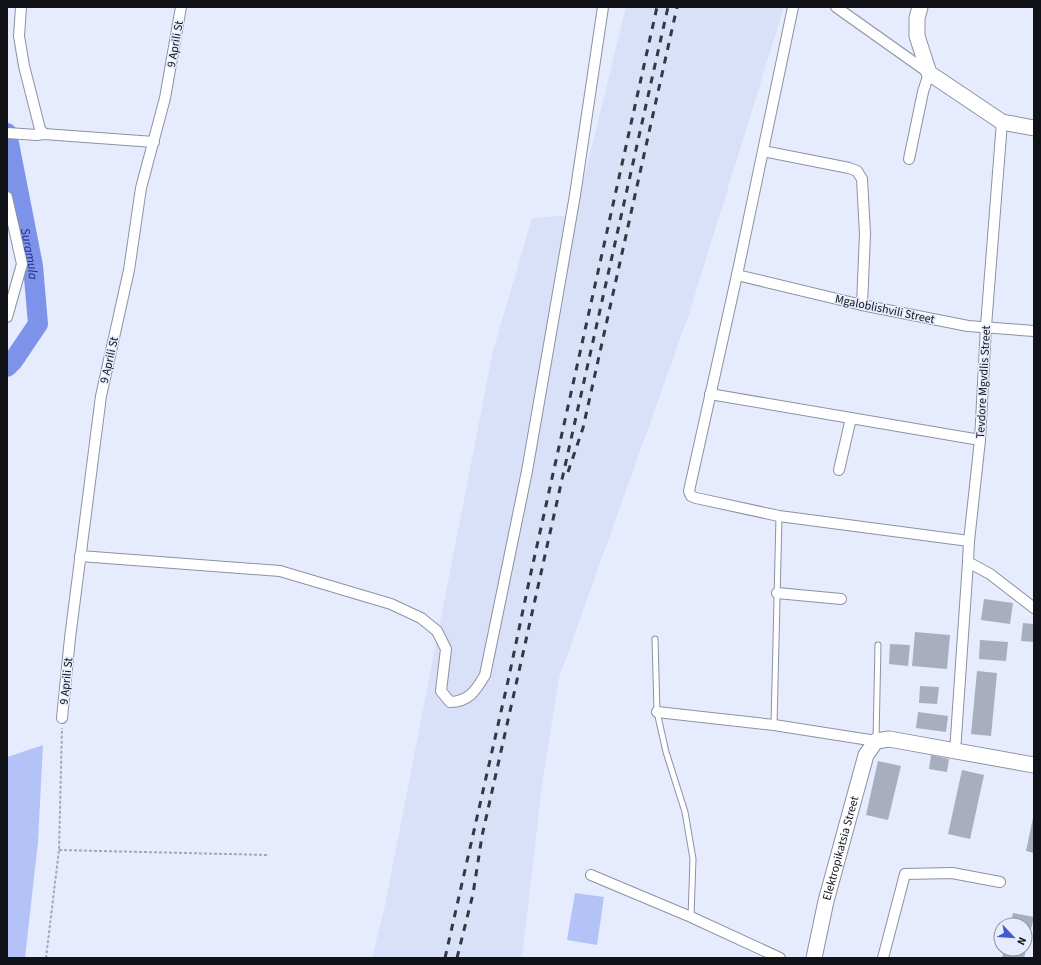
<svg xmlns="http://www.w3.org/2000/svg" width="1041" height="965" font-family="'Source Sans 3',sans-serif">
  <rect width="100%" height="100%" fill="#e6ecfe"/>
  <!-- built -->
  <polygon fill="#d9e1f9" points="626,7 784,7 689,314 559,678 542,785 522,958 372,958 385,905 493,351 532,218 575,215"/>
  <!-- green -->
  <g fill="#b3c3f7">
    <polygon points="43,745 38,842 25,958 7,958 7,757"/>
    <polygon points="575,893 604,897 597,945 567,940"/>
  </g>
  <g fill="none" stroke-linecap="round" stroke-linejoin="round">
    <!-- river -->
    <path stroke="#7c93e9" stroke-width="20" id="s1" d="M 7,133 L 33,266 L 38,324 L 13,361 L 7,367"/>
  </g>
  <!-- building -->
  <g fill="#a8aebf">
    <polygon points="984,599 1013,603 1010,624 981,620"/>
    <polygon points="1023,623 1034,624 1034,642 1021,641"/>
    <polygon points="915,632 950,635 947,669 912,666"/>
    <polygon points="980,640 1008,642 1006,661 979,659"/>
    <polygon points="890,644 910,645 908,666 889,664"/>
    <polygon points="977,671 997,673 991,736 971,734"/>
    <polygon points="920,686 939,687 937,704 919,703"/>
    <polygon points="918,712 948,716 946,732 916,728"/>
    <polygon points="931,755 949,759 947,772 929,769"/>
    <polygon points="878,761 901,766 888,820 866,815"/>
    <polygon points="962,770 984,775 970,839 948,834"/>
    <polygon points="1033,818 1034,818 1034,853 1026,851"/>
    <polygon points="1013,913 1034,917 1024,958 1002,958 1004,949 1025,949 1025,925 1010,925"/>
  </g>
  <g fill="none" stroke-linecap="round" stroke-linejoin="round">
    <defs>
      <g id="lane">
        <polyline points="655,639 657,712 666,752 685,812 693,859 691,917"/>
        <polyline points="774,725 779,516"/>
        <polyline points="876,740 878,645"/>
      </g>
      <g id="street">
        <polyline points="21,7 19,36 24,66 40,129 44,134"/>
        <polyline points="793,7 737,275 689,491 691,496 696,498 779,516 969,541"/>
        <polyline points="836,7 929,73 923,92 909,159"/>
        <polyline points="1002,122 986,326 980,440 969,541 968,562 990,574 1034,608"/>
        <polyline points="7,133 37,135 44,134 154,142"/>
        <polyline points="763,151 849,168 857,171 862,179 865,234 862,305"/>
        <polyline points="7,197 22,264 7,317"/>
        <polyline points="737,275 862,305 968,326 1034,331"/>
        <polyline points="710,394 980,440"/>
        <polyline points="839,470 851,418"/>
        <path d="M 80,556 L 280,571 L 391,604 L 421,618 L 437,631 L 446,649 L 441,691 L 450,702 C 469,702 476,690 485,675 L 527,471 L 575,195 L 603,7"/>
        <polyline points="777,593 841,599"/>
        <polyline points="657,712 774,725 876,741"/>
        <polyline points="62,718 70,638 101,396 129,270 141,188 165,98 181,7"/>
        <polyline points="955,752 968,562"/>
        <polyline points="591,875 691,917 780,958"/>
        <polyline points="883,958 905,874 952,873 1000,882"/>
      </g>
      <g id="secondary">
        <polyline points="920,7 917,18 917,36 929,73 1002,122 1034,128"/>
        <path id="s2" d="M 814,958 L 826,901 L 866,755 L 876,741 L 889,739 L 1034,765"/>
      </g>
    </defs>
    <!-- lane casing -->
    <use href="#lane" stroke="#8c92a2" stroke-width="7"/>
    <!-- street casing -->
    <use href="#street" stroke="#8c92a2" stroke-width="12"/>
    <!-- secondary casing -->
    <use href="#secondary" stroke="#8c92a2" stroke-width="17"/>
    <!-- path -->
    <g stroke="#a3a8b6" stroke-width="2" stroke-dasharray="3 2" stroke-linecap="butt">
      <polyline points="59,850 269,855"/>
      <polyline points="46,958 59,850 62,728"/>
    </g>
    <!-- lane -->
    <use href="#lane" stroke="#fff" stroke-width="5"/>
    <!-- street -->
    <use href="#street" stroke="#fff" stroke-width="10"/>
    <!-- secondary -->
    <use href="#secondary" stroke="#fff" stroke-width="15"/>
    <!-- rail -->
    <g stroke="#353840" stroke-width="3" stroke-dasharray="7 7" stroke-linecap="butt">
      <polyline points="568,472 583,428 677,7"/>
      <polyline points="445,958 508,681 530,577 657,7"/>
      <polyline points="457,958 473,894 482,836 668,7"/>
    </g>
  </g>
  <g text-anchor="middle" stroke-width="3" stroke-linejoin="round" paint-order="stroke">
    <!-- street labels -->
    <g font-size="12" fill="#101218" stroke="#e6ecfe">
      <text transform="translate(175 44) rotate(-80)" y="4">9 Aprili St</text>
      <text transform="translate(885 309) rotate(12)" y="4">Mgaloblishvili Street</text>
      <text transform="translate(109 360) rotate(-77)" y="4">9 Aprili St</text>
      <text transform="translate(983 382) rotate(-87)" y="4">Tevdore Mgvdlis Street</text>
      <text transform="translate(66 681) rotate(-84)" y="4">9 Aprili St</text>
      <text dy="4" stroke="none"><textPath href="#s2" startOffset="113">Elektropikatsia Street</textPath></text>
    </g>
    <!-- water labels -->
    <g font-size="13" font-style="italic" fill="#20288a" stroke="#e6ecfe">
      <text dy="5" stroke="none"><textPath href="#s1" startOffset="123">Suramula</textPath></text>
    </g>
  </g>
  <!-- border -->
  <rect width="1041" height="965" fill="none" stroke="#101218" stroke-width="16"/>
  <!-- north arrow -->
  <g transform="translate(1013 937) rotate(115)"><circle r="19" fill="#e6ecfe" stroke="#9095a2"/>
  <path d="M0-3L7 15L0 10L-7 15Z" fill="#4459cd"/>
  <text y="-6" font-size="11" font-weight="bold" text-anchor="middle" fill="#101218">N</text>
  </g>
</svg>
